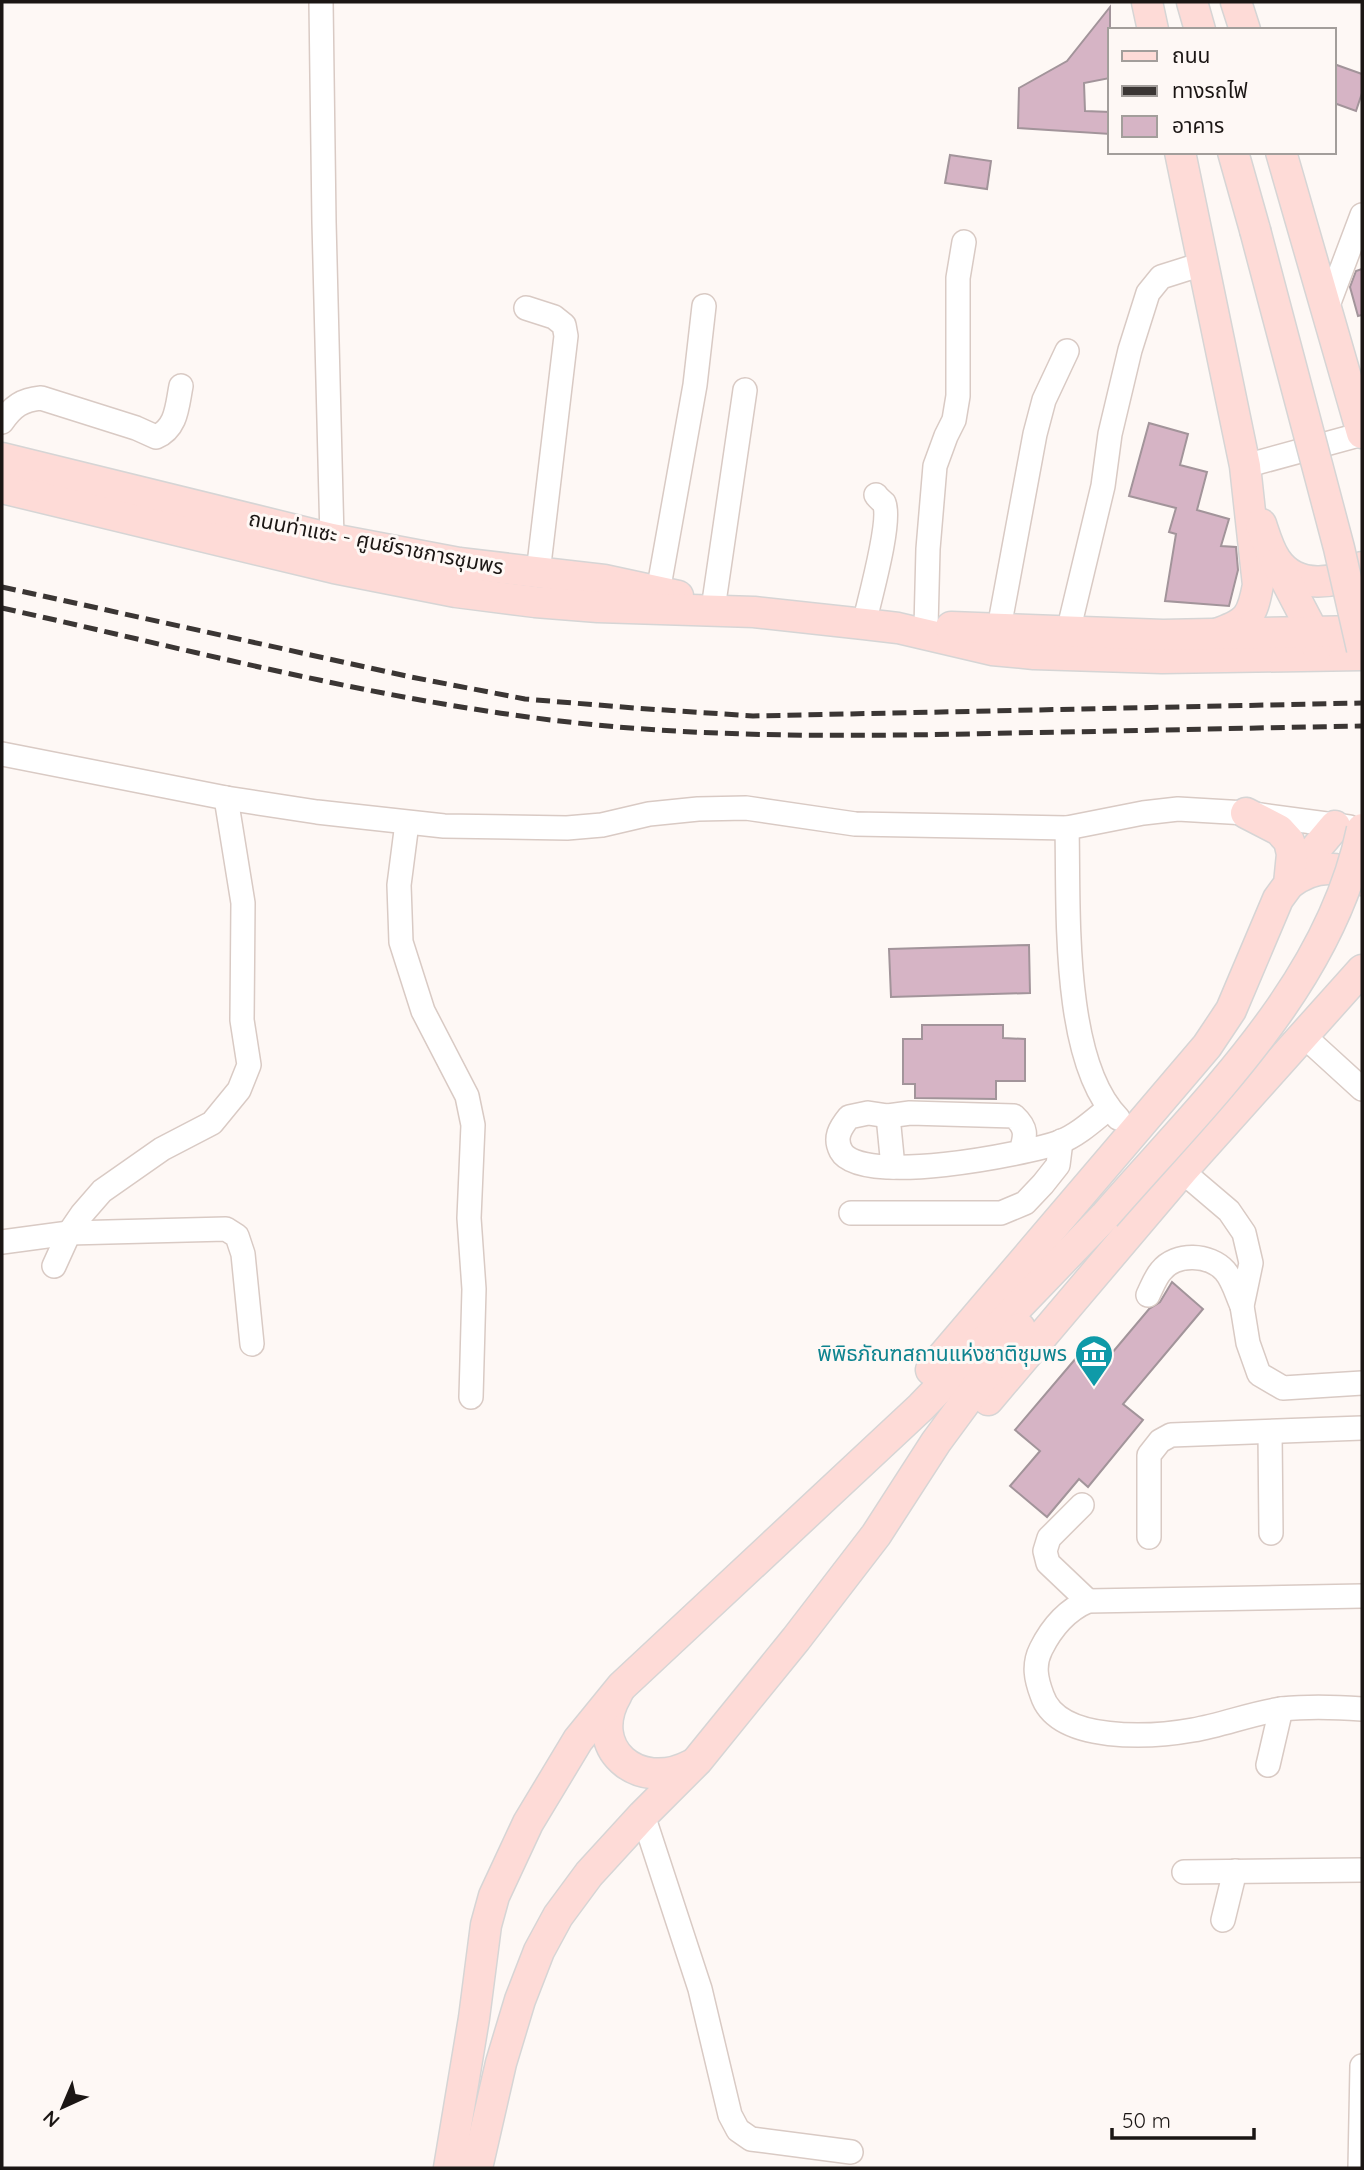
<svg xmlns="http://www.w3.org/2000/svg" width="1364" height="2170" font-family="Quicksand,'Noto Sans Thai',sans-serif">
  <rect width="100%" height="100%" fill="#fef8f5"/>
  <!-- building -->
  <g fill="#d6b4c5" stroke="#a2949a" stroke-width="2">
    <polygon points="1110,7 1110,78 1084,83 1085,111 1110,112 1110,134 1018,128 1019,88 1067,61"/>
    <polygon points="1334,64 1362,74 1362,93 1356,111 1334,103"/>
    <polygon points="950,155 991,161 987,189 945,183"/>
    <polygon points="1362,269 1362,315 1358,316 1350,287 1356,271"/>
    <polygon points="1149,423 1188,434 1180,465 1207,472 1197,510 1229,519 1221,546 1236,547 1238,570 1229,606 1165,601 1176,534 1169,532 1176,508 1129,496"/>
    <polygon points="1029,945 1030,993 891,997 889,949"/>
    <polygon points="922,1025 1003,1025 1003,1038 1025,1039 1025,1081 996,1081 996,1099 915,1098 915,1084 903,1084 903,1039 922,1039"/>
    <polygon points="1172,1282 1203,1309 1123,1404 1143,1420 1088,1487 1079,1479 1047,1517 1010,1486 1040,1451 1015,1430 1077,1357 1096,1372 1149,1309 1160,1302"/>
  </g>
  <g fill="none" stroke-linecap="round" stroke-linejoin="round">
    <defs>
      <g id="minor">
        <polyline points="321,2 324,222 332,539"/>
        <polyline points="526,308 554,317 564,325 566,336 538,573"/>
        <polyline points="1327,308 1362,215"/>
        <path d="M 2,422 C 13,406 22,400 41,398 L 136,428 L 156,437 C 177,428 177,406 181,386"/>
        <polyline points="1245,466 1362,434"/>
        <polyline points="658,592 695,385 704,306"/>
        <polyline points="714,602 745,390"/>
        <path d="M 864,624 C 869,601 892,521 884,503 C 883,502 876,496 876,495"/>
        <polyline points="926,627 928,549 935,466 946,436 954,420 958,396 958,278 964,242"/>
        <polyline points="999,628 1035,434 1044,400 1067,351"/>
        <polyline points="1068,632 1103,486 1110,434 1130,350 1148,293 1161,277 1202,264"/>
        <polyline points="2,754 226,798 317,812 444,826 567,828 602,825 649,814 698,809 746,808 855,824 1067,828 1143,813 1178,809 1246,813 1349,827"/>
        <polyline points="407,823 399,885 401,942 423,1011 467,1096 473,1125 469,1218 474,1289 471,1397"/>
        <path d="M 1067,828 C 1069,906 1061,1060 1118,1118"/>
        <polyline points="1305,1037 1362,1089"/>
        <polyline points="888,1116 893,1167"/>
        <path d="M 1021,1151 C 1026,1135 1027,1128 1014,1116 L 910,1113 L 888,1116 L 868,1113 L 849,1117 C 840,1128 834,1138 841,1151 C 860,1187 1026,1154 1060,1142 C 1078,1135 1094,1120 1109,1108"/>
        <polyline points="1182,1171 1229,1211 1244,1233 1251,1263 1242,1306 1248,1343 1259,1374 1283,1388 1362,1383"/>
        <polyline points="851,1213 1001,1213 1025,1203 1043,1184 1058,1165 1061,1141"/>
        <polyline points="2,1242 69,1233 226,1229 237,1236 243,1254 252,1344"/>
        <polyline points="54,1266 69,1233 82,1214 102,1191 162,1149 212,1123 239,1090 249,1065 242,1020 243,903 226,798"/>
        <path d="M 1148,1295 C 1152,1287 1155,1278 1161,1271 C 1176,1252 1210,1254 1225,1271 C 1233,1280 1237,1295 1242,1306"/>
        <polyline points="1270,1432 1271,1533"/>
        <polyline points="1082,1505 1049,1538 1045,1551 1048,1563 1088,1601"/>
        <polyline points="1149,1537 1149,1455 1160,1441 1171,1435 1362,1428"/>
        <path d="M 1362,1596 L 1088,1601 C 1067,1610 1051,1629 1041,1649 C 1033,1665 1036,1679 1042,1695 C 1058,1744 1154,1737 1193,1730 C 1223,1725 1252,1713 1282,1709 C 1309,1706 1336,1707 1362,1709"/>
        <polyline points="1268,1765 1281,1709"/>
        <polyline points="643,1815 700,1989 730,2115 738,2130 751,2139 851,2152"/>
        <polyline points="1184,1872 1362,1870"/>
        <polyline points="1223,1920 1235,1871"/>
        <polyline points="1360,2168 1362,2066"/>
      </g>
      <g id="major">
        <polyline points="1147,2 1153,30"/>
        <polyline points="1192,2 1200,30"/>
        <polyline points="1236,2 1245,30"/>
        <path d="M 1180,152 L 1245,466 L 1258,585 C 1252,617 1248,623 1216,634"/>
        <polyline points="1233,152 1255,230"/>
        <polyline points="1281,152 1362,433"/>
        <polyline points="2,458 332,539 459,563 604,580 678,596"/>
        <polyline points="2,488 334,568 456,592 535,602 598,607 754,612 864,624 898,628 992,650 1034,654 1162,658 1362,655"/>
        <path d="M 1261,524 C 1265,536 1269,550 1276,560 C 1296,590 1337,585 1362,567"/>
        <polyline points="1277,563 1313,632 1317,647"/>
        <polyline points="951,627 1163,635 1362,631"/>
        <polyline points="1300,875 1313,852 1335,826"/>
        <path d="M 1289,884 C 1312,866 1337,863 1362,880"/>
        <polyline points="931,1370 1207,1046 1231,1010 1278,899 1289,884 1292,854 1289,841 1279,830 1246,813"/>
        <polyline points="988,1400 1182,1171 1362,970"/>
        <path d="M 617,1694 C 585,1748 638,1793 691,1765"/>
        <polyline points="449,2168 474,2018 486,1925 494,1896 528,1823 578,1740 622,1686 921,1407 1105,1216"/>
        <polyline points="477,2168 501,2063 520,2000 539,1951 558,1916 589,1874 643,1815 697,1761 796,1639 876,1535 936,1442 1020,1328"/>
      </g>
    </defs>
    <!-- minor casing -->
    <use href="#minor" stroke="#d9cac4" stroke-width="26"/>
    <!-- major casing -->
    <use href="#major" stroke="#d6d5d5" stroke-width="33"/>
    <!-- minor -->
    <use href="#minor" stroke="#fff" stroke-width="23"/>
    <!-- major -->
    <use href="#major" stroke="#fedbd7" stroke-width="30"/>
    <!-- rail -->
    <g stroke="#3b3634" stroke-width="5" stroke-dasharray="14 7" stroke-linecap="butt">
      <polyline points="2,587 411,677 525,699 634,708 753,716 1362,703"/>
      <path d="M 2,608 C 205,653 409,709 618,727 C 748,738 880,736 1011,733 C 1128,731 1245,728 1362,726"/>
    </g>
    <defs>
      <g id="major-bridge">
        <polyline points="1255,230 1339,548 1362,649"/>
        <path d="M 1105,1216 C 1205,1101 1330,985 1362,829"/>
      </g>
    </defs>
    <!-- major-bridge casing -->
    <use href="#major-bridge" stroke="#d6d5d5" stroke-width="33" stroke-linecap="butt"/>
    <!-- major-bridge -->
    <use href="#major-bridge" stroke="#fedbd7" stroke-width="30"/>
  </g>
  <!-- icons -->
  <defs>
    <symbol id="museum-pin" viewBox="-11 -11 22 30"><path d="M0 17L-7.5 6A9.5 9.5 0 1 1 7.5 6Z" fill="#0f9aa8" stroke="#fef8f5"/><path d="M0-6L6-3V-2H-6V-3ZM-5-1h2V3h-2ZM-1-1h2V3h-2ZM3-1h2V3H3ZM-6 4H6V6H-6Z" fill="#fff"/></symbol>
  </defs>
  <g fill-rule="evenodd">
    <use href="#museum-pin" x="1072" y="1332" width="44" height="60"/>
  </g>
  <g text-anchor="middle" stroke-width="6" stroke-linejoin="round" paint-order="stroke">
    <!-- street labels -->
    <g font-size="21" fill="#1b1614" stroke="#fef8f5">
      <text transform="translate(376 543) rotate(11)" y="7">ถนนท่าแซะ - ศูนย์ราชการชุมพร</text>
    </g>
    <!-- culture labels -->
    <g font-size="21" fill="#0d838f" stroke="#fef8f5" text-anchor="end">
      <text x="1067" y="1361">พิพิธภัณฑสถานแห่งชาติชุมพร</text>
    </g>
  </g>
  <!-- border -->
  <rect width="1364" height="2170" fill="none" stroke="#1b1614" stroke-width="7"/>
  <!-- legend -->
  <rect x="1108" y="28" width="228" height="126" fill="#fef8f5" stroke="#a39e9b" stroke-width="2"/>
  <rect x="1122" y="51" width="35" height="10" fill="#fedbd7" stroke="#a39e9b" stroke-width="2"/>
  <text x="1172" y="63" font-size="21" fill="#1b1614">ถนน</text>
  <rect x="1122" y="86" width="35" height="10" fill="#3b3634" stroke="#a39e9b" stroke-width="2"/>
  <text x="1172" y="98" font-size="21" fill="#1b1614">ทางรถไฟ</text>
  <rect x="1122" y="116" width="35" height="21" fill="#d6b4c5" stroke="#a39e9b" stroke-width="2"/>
  <text x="1172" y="133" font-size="21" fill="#1b1614">อาคาร</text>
  <!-- north arrow -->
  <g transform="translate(63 2107) rotate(224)" stroke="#fef8f5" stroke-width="5" paint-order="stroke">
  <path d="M0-5L12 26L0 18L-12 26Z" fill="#1b1614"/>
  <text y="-10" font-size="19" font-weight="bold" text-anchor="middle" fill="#1b1614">N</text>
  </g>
  <!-- scale -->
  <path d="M1112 2128v10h142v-10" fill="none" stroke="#1b1614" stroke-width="3.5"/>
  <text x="1122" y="2128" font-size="21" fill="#1b1614" stroke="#fef8f5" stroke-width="5" paint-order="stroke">50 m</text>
</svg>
